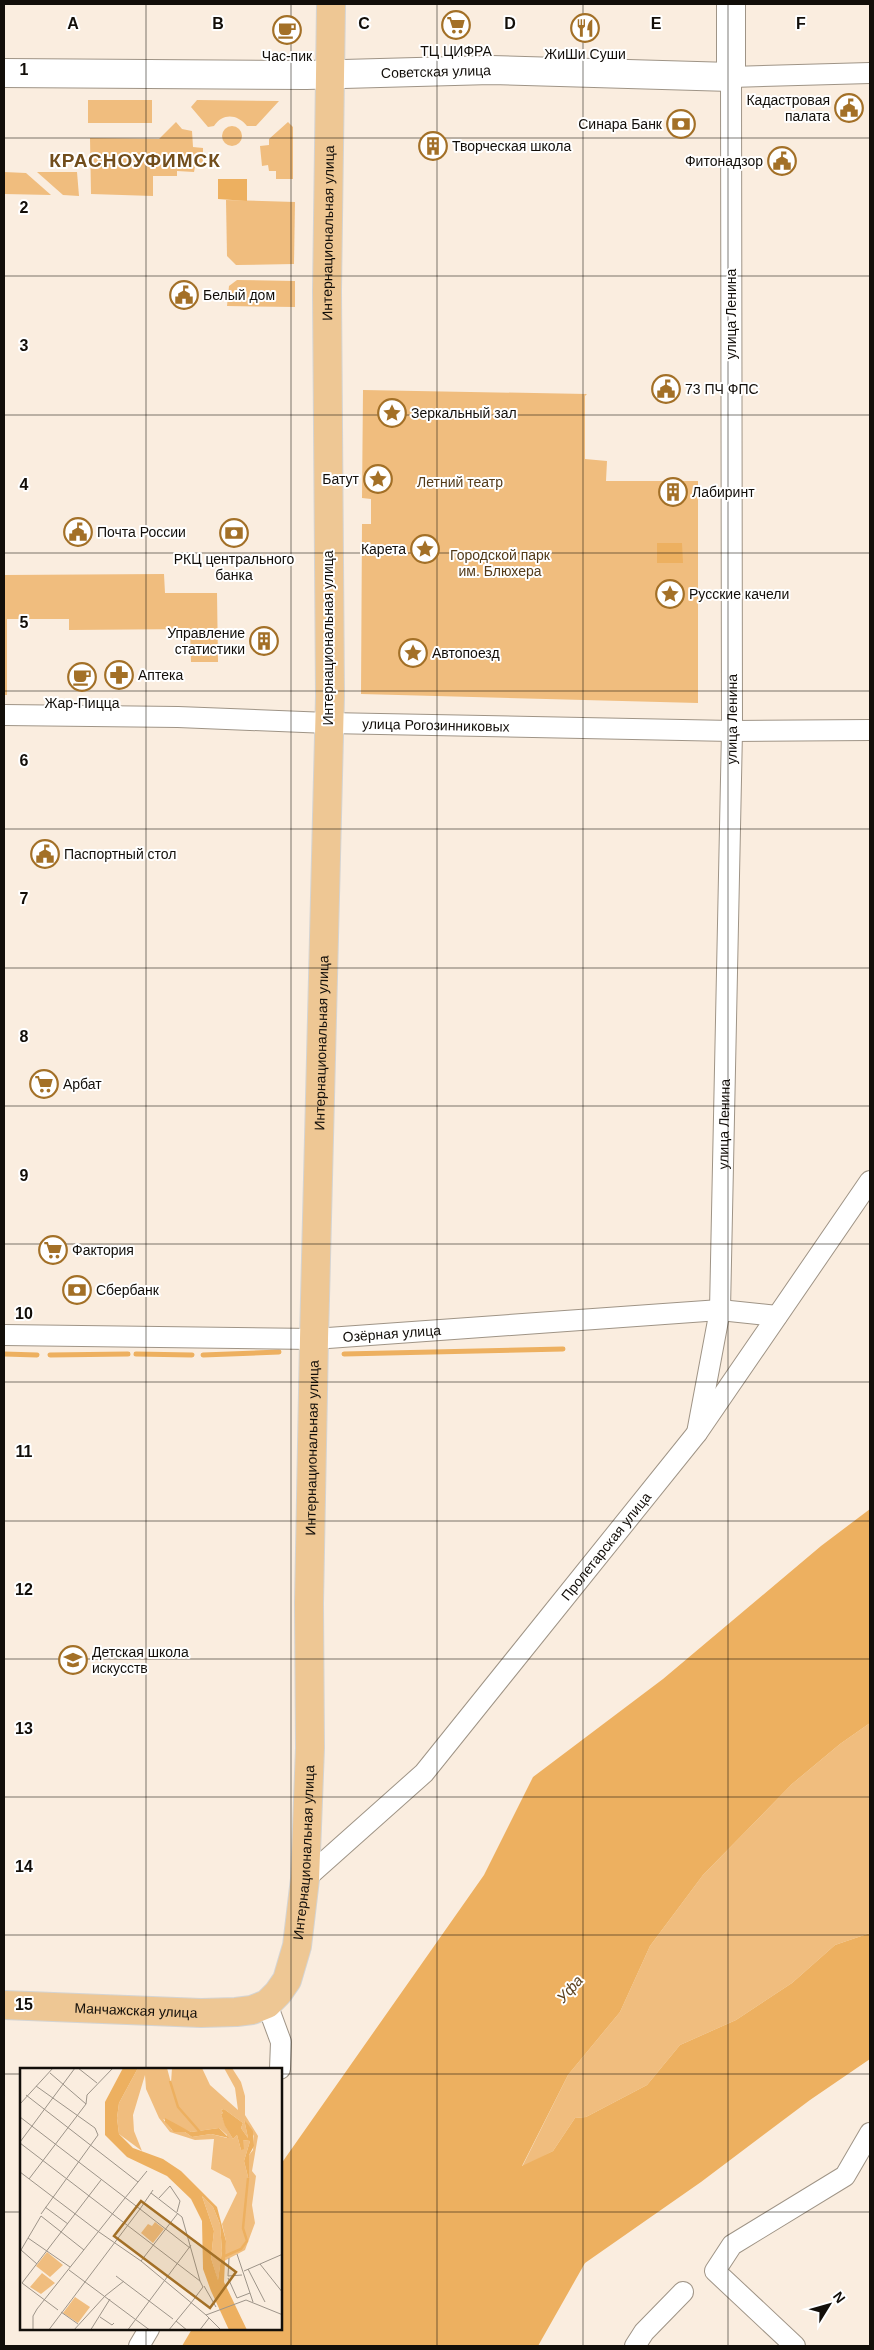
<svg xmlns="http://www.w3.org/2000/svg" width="874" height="2350" font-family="Arial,sans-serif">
  <rect width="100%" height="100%" fill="#faeddf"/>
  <!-- green -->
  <g fill="#f0bd7e">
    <rect x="88" y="100" width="64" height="23"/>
    <path d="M 197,100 L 279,101 L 256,126 L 247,126 C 237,114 223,113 214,126 L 208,127 L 191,107 Z"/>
    <polygon points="176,122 182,129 192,131 193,147 203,148 203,167 195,167 194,172 177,171 177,176 153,176 153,196 91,194 90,138 159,139"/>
    <polygon points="288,122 293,127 293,179 276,179 276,171 269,171 268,165 262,166 260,146 269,145 269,139"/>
    <circle cx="232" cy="136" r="10"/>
    <polygon points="4,172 26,173 51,195 4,194"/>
    <polygon points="37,172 77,172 79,196 63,195"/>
    <polygon points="226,200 295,202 294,264 236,265 227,256"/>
    <polygon points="237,280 295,281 295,307 227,306 229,286"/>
    <polygon points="363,390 587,394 585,396 585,459 607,461 606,481 698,481 698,703 361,694 362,524 371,524 371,499 362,498"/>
    <polygon points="164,574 165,593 217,593 218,662 191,662 190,629 69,630 69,619 7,619 7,695 4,695 4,575"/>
    <polygon points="870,1723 870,1933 835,1945 792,1983 736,2020 680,2045 647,2085 586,2117 575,2118 553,2151 522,2167 568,2075 620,2012 650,1946 703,1875 792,1784 840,1744"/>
  </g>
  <!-- water -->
  <g fill="#edb060">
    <polygon points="218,179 247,179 247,201 218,199"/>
    <polygon points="657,543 682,543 683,563 657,563"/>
    <polygon points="870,1509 870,1723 840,1744 792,1784 703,1875 650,1946 620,2012 568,2075 522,2166 553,2151 575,2118 586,2117 647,2085 680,2045 736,2020 792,1983 835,1945 870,1933 870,2059 810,2100 701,2182 585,2263 538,2346 182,2346 192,2329 281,2329 281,2164 484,1875 533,1777 663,1679 821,1546"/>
  </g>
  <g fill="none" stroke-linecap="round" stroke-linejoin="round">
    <!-- stream -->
    <g stroke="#edb060" stroke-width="5">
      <polyline points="4,1354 37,1355"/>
      <polyline points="136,1354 192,1355"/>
      <polyline points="344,1354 563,1349"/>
      <polyline points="50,1355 128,1354"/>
      <polyline points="203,1355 279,1352"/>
    </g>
    <defs>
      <g id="minor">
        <path id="s1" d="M 4,715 L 178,717 L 328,723 L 732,731 L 870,730"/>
        <path id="s2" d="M 4,1335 L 314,1339 L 720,1310 L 777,1316"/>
        <path id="s3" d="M 697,1433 L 720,1310 L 732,731 L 731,77 L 870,73"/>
        <path id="s4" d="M 305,1879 L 424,1773 L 697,1433 L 870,1181"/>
        <polyline points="267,2004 281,2042 280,2069"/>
        <polyline points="139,2346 149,2329"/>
        <polyline points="635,2346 644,2332 683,2292"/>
        <polyline points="795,2346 715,2271 732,2245 845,2176 870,2133"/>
      </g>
      <g id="secondary">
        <path id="s5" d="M 4,73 L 306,75 L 491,70 L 731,77 L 731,4"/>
      </g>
      <g id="primary">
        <path id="s6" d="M 4,2005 L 201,2013 L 236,2012 L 252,2010 L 267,2004 L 278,1993 L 287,1980 L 297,1946 L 305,1879 L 310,1748 L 309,1603 L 314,1339 L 330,696 L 327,291 L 331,4"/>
      </g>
    </defs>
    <!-- minor casing -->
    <use href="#minor" stroke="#9f9486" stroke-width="22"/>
    <!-- secondary casing -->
    <use href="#secondary" stroke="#9f9486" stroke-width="30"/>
    <!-- primary casing -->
    <use href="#primary" stroke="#d4d4d3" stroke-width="30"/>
    <!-- minor -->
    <use href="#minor" stroke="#fff" stroke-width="20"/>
    <!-- secondary -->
    <use href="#secondary" stroke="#fff" stroke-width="28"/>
    <!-- primary -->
    <use href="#primary" stroke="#eec794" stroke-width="28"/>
  </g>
  <!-- grid -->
  <path fill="none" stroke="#120e09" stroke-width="1" stroke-opacity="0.55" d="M 146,4 L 146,2069M 291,4 L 291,2346M 437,4 L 437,2346M 583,4 L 583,2346M 728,4 L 728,2346M 4,138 L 870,138M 4,276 L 870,276M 4,415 L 870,415M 4,553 L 870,553M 4,691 L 870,691M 4,829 L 870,829M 4,968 L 870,968M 4,1106 L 870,1106M 4,1244 L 870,1244M 4,1382 L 870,1382M 4,1521 L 870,1521M 4,1659 L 870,1659M 4,1797 L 870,1797M 4,1935 L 870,1935M 4,2074 L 21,2074M 281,2074 L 870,2074M 4,2212 L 21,2212M 281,2212 L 870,2212M 146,2329 L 146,2346"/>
  <!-- icons -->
  <defs>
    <symbol id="supermarket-ring" viewBox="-11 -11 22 22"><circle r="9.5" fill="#fff" stroke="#a37027" stroke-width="1.5"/><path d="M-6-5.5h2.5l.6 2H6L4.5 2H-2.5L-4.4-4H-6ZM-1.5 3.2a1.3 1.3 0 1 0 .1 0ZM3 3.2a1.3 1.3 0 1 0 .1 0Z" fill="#a37027"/></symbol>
    <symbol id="restaurant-ring" viewBox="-11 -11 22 22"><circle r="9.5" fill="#fff" stroke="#a37027" stroke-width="1.5"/><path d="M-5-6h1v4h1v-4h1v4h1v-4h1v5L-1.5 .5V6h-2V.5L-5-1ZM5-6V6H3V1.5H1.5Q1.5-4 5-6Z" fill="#a37027"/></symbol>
    <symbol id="cafe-ring" viewBox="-11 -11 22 22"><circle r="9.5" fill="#fff" stroke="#a37027" stroke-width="1.5"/><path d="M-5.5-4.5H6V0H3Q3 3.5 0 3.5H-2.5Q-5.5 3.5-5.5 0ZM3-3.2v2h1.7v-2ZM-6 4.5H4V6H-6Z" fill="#a37027"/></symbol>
    <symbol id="civic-ring" viewBox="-11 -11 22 22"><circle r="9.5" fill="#fff" stroke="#a37027" stroke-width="1.5"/><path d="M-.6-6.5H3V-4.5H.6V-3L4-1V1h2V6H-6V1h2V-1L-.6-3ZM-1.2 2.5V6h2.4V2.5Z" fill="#a37027"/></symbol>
    <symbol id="bank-ring" viewBox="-11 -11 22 22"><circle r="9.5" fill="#fff" stroke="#a37027" stroke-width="1.5"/><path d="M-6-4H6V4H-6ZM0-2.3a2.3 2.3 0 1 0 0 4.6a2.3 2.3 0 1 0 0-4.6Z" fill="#a37027"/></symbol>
    <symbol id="building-ring" viewBox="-11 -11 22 22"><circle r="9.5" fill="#fff" stroke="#a37027" stroke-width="1.5"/><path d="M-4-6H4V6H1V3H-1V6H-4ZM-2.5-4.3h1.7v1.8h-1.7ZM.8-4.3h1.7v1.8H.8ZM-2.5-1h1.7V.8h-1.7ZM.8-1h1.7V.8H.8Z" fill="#a37027"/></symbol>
    <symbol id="sight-ring" viewBox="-11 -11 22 22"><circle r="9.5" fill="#fff" stroke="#a37027" stroke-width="1.5"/><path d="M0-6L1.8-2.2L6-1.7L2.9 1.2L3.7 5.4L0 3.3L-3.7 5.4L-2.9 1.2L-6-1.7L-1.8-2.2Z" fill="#a37027"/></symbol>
    <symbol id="pharmacy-ring" viewBox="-11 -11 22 22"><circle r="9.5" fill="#fff" stroke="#a37027" stroke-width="1.5"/><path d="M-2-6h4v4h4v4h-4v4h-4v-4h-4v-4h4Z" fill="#a37027"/></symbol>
    <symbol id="school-ring" viewBox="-11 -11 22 22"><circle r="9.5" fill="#fff" stroke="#a37027" stroke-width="1.5"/><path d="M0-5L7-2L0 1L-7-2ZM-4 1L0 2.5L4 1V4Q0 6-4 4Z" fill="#a37027"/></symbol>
  </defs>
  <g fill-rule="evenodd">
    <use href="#supermarket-ring" x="440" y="9" width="32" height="32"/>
    <use href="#restaurant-ring" x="569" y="12" width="32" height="32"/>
    <use href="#cafe-ring" x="271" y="14" width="32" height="32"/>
    <use href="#civic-ring" x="833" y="92" width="32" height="32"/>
    <use href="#bank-ring" x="665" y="108" width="32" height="32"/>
    <use href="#building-ring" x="417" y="130" width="32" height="32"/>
    <use href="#civic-ring" x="766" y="145" width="32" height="32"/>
    <use href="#civic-ring" x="168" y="279" width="32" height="32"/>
    <use href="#civic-ring" x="650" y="373" width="32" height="32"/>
    <use href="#sight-ring" x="376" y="397" width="32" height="32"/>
    <use href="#sight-ring" x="362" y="463" width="32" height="32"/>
    <use href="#building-ring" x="657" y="476" width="32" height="32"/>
    <use href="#civic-ring" x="62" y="516" width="32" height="32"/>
    <use href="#bank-ring" x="218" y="517" width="32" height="32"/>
    <use href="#sight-ring" x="409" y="533" width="32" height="32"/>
    <use href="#sight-ring" x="654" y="578" width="32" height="32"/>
    <use href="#building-ring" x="248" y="625" width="32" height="32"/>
    <use href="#sight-ring" x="397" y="637" width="32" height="32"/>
    <use href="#pharmacy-ring" x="103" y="659" width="32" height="32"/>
    <use href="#cafe-ring" x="66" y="661" width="32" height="32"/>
    <use href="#civic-ring" x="29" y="838" width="32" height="32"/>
    <use href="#supermarket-ring" x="28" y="1068" width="32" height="32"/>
    <use href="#supermarket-ring" x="37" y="1234" width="32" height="32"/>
    <use href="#bank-ring" x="61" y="1274" width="32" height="32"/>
    <use href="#school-ring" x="57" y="1644" width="32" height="32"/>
  </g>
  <g text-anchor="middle" stroke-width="4" stroke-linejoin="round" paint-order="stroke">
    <!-- poi labels -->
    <g font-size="14" fill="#120e09" stroke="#fff" text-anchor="start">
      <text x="456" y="56" text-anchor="middle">ТЦ ЦИФРА</text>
      <text x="585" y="59" text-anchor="middle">ЖиШи Суши</text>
      <text x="287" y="61" text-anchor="middle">Час-пик</text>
      <text x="830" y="105" text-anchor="end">Кадастровая<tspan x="830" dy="16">палата</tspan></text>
      <text x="662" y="129" text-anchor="end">Синара Банк</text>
      <text x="452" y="151">Творческая школа</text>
      <text x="763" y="166" text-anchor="end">Фитонадзор</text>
      <text x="203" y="300">Белый дом</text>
      <text x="685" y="394">73 ПЧ ФПС</text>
      <text x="411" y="418">Зеркальный зал</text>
      <text x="359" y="484" text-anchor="end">Батут</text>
      <text x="692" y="497">Лабиринт</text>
      <text x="97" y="537">Почта России</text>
      <text x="406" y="554" text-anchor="end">Карета</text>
      <text x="234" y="564" text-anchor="middle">РКЦ центрального<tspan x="234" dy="16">банка</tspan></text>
      <text x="689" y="599">Русские качели</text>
      <text x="245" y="638" text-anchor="end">Управление<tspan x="245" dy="16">статистики</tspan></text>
      <text x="432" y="658">Автопоезд</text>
      <text x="138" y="680">Аптека</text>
      <text x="82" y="708" text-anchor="middle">Жар-Пицца</text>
      <text x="64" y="859">Паспортный стол</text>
      <text x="63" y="1089">Арбат</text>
      <text x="72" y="1255">Фактория</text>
      <text x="96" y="1295">Сбербанк</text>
      <text x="92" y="1657">Детская школа<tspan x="92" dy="16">искусств</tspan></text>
    </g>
    <!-- street labels -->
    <g font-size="14" fill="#120e09" stroke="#fff">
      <text dy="5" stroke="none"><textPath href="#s5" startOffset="432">Советская улица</textPath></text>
      <text dy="5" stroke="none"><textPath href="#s6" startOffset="2045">Интернациональная улица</textPath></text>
      <text transform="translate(731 314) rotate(-90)" y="5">улица Ленина</text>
      <text transform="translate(328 638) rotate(-90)" y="5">Интернациональная улица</text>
      <text dy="5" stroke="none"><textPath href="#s3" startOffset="716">улица Ленина</textPath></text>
      <text dy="5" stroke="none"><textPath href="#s1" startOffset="432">улица Рогозинниковых</textPath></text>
      <text dy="5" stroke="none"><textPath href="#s6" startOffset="1235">Интернациональная улица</textPath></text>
      <text dy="5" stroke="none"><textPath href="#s3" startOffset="311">улица Ленина</textPath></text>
      <text dy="5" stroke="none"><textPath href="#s2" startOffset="388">Озёрная улица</textPath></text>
      <text dy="5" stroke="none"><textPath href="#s6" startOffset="830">Интернациональная улица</textPath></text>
      <text dy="5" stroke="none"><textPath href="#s4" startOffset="450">Пролетарская улица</textPath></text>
      <text dy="5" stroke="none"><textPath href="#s6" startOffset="425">Интернациональная улица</textPath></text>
      <text dy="5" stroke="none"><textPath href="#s6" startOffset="132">Манчажская улица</textPath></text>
    </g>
    <!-- park labels -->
    <g font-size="14" fill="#533a18" stroke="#fff">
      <text x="460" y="487">Летний театр</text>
      <text x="500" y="560">Городской парк<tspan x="500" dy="16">им. Блюхера</tspan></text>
    </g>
    <!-- water labels -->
    <g font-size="15" font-style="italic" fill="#5b411f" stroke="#fff">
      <text transform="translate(570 1989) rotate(-48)" y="5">Уфа</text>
    </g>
    <!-- district labels -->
    <g font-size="19" font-weight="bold" letter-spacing="1" fill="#714d1c" stroke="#fff">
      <text x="135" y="167">КРАСНОУФИМСК</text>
    </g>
  </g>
  <!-- overview -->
  <g transform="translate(20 2068)">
    <rect width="262" height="262" fill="#faeddf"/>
    <path d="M 118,0 L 147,0 L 151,15 L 152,0 L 182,0 L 190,17 L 218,42 L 215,20 L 204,0 L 212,0 L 221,14 L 225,28 L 225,47 L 238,68 L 232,103 L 236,108 L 232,137 L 235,155 L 225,182 L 204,193 L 206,173 L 202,156 L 217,125 L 210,111 L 191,101 L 194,71 L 175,72 L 150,64 L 139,50 L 126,21 L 125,7 L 113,47 L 114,63 L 122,83 L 99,66 L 97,50 L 99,35 ZM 204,41 L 223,55 L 221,60 L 228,70 L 224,51 L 234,68 L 233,82 L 229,87 L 229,113 L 224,93 L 230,73 L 223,72 L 221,82 L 217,67 L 213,71 L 206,59 L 201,46 L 203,45 L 201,42 ZM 143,51 L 171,64 L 199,60 L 207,67 L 207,70 L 191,66 L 172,69 L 165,64 L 152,62 ZM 182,128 L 193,139 L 200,156 L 202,183 L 198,213 L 191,190 L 194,163 ZM 135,154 L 144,161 L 133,175 L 121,165 L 128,156 L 132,158 ZM 27,184 L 43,197 L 30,209 L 16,198 ZM 22,205 L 35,215 L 21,226 L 10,219 ZM 55,229 L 70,239 L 58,255 L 43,245 Z" fill="#f0bd7e" fill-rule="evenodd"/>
    <path d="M 103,0 L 118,0 L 99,35 L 97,50 L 99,66 L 113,80 L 143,91 L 161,103 L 197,139 L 206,173 L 204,214 L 227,262 L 209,262 L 191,223 L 183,201 L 182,153 L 171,131 L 147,108 L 107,89 L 85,67 L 85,34 ZM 182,128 L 193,139 L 200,156 L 202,183 L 198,212 L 191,190 L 194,163 ZM 204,41 L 223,55 L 221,60 L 228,70 L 224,51 L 233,63 L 234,78 L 229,87 L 229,113 L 224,93 L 230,73 L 223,72 L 224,81 L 221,82 L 217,67 L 213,71 L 205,58 L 201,46 L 203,45 L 201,42 ZM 145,50 L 171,64 L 199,60 L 209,70 L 191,66 L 172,69 L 165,64 L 154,64 L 145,54 Z" fill="#edb060" fill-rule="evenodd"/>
    <path fill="none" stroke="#edb060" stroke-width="2.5" d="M 150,13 L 158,39 L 180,64M 205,188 L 221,181 L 227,173 L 223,160 L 228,110"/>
    <path fill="none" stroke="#9d9489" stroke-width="1" d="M 58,0 L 77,15M 30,5 L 66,36M 16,18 L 75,60 L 78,67 L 21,146M 6,27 L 118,114M 0,36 L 33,0M 0,49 L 120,141 L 28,263M 12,58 L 55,0M 0,74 L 12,58M 0,75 L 180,213 L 183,219 L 171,235M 0,104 L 79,164M 9,111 L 66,36 L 67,27 L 93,0M 133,122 L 120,141 L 170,180M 131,125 L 162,149 L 180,213M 105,130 L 127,103M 139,130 L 150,118 L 160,133 L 157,144M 25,139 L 48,156M 79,164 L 121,193 L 186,247 L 226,232 L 263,247M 8,170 L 50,199M 217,186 L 233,234M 209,190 L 208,208 L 222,207M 121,193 L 158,145M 17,196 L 1,182 L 21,148 L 64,182M 240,196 L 263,225M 228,201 L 245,234M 49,202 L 131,263M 224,203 L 263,186M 96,208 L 153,251M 208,210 L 217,230 L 230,225M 2,215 L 81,112M 2,215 L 38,242M 184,218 L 196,239M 41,244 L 58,256M 186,247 L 202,263M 80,249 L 92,257 L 94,255M 156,253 L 168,263M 13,263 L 13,248 L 17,241 L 105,130M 53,263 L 85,228 L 104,213M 70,263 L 90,231M 107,263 L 171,177M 148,263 L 171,235M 179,263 L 189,250"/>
    <path fill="#a37027" fill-opacity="0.15" stroke="#a37027" stroke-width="2.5" d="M 121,133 L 216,204 L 190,240 L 94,168 Z"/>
    <rect width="262" height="262" fill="none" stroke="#120e09" stroke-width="2.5"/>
  </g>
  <g font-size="16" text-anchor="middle" font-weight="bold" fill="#120e09" stroke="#fff" stroke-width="4" stroke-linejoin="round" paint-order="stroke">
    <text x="73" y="29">A</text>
    <text x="218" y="29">B</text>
    <text x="364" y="29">C</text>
    <text x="510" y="29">D</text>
    <text x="656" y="29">E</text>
    <text x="801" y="29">F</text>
    <text x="24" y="75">1</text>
    <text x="24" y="213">2</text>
    <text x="24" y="351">3</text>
    <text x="24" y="490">4</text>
    <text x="24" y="628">5</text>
    <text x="24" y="766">6</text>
    <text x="24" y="904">7</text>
    <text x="24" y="1042">8</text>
    <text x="24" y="1181">9</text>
    <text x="24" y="1319">10</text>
    <text x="24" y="1457">11</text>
    <text x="24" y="1595">12</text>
    <text x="24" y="1734">13</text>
    <text x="24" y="1872">14</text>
    <text x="24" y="2010">15</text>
  </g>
  <!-- border -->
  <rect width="874" height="2350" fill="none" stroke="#120e09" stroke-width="10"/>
  <!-- north arrow -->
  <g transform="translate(829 2305) rotate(53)" stroke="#ffffff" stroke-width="4" paint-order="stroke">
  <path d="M0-4L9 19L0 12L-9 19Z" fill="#120e09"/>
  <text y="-8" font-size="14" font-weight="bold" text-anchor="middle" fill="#120e09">N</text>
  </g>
</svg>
